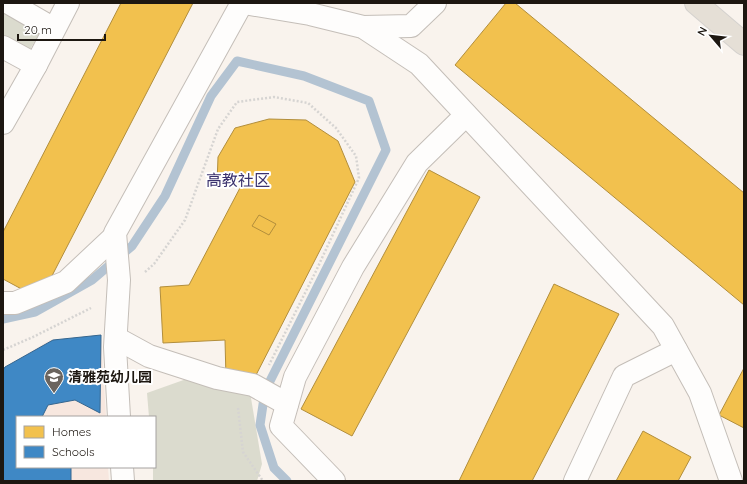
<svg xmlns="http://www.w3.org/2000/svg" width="747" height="484" font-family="Quicksand,'Noto Sans SC',sans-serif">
  <rect width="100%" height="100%" fill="#f9f3ed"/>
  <!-- education -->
  <polygon fill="#f7e7df" points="101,335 106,417 17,417 17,467 108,467 109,481 3,481 3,370 5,367 50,340"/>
  <!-- green -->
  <g fill="#dbdbce">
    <polygon points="3,8 41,31 29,51 3,35"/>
    <polygon points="192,377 249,386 262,464 257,481 155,481 153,480 153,467 155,467 155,417 149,417 147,393"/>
  </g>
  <!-- homes -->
  <g fill="#f2c14e" stroke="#b28e3c">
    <polygon points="121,3 193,3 40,299 3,279 3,232"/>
    <polygon points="506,3 515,3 744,193 744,305 455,65"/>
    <polygon points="269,119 306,120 338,141 355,182 255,377 226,378 225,340 163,343 160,287 189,285 241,186 217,185 218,157 235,128"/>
    <polygon points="429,170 480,197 352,436 301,409"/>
    <polygon points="259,215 276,224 269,235 252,226"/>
    <polygon points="554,284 619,314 532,481 459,481"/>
    <polygon points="744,368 744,428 719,415"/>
    <polygon points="643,431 691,457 678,481 616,481"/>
  </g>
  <!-- schools -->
  <polygon fill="#3f88c5" stroke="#35668f" points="101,335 100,413 75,400 48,405 42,417 17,417 17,467 71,467 71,481 3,481 3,370 5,367 53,340"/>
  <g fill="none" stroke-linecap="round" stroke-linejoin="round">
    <!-- stream -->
    <polyline stroke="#b3c3d2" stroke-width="9" points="3,319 35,312 92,280 132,246 165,196 211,96 237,61 304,76 369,101 386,150 265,391 260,425 274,468 287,481"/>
    <defs>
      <g id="street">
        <polyline points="9,3 54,29"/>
        <polyline points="244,3 310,14 363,27 419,64 663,326 700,393 731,481"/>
        <polyline points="363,27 411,26 435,3"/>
        <polyline points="3,47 36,65"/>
        <polyline points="3,123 36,65 68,3"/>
        <polyline points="3,303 15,303 66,282 115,236"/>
        <polyline points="116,338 149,356 217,378 253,385 287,404"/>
        <polyline points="119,417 115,347 119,280 115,233 242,3"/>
        <polyline points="122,467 123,481"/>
        <polyline points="334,481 281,426 295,377 353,267 417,163 466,115"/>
        <polyline points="575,481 624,376 676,350"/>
      </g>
      <polyline id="primary" points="696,3 744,44"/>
    </defs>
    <!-- street casing -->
    <use href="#street" stroke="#c4beb8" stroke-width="24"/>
    <!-- primary casing -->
    <use href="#primary" stroke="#d4d1ce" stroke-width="24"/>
    <!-- path -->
    <g stroke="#d6d4d2" stroke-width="2.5" stroke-dasharray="2 2" stroke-linecap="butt">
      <polyline points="145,272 154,264 185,220 218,129 237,102 274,97 308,103 336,128 356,156 359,178 316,271 269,365"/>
      <polyline points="3,350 33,337 91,308"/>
      <polyline points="238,408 243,452 263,481"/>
    </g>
    <!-- street -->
    <use href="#street" stroke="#fefdfc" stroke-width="22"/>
    <!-- primary -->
    <use href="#primary" stroke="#e5dfd6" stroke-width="22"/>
  </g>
  <!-- icons -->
  <defs>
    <symbol id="school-pin" viewBox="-11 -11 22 30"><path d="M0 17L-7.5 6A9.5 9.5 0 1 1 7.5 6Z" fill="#6a645e" stroke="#fff"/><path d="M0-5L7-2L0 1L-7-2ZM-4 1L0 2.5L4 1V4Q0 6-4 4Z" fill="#fff"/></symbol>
  </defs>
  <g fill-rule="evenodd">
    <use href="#school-pin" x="43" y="366" width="22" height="30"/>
  </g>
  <g text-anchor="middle" stroke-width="4" stroke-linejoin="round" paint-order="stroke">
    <!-- poi labels -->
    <g font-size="14" font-weight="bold" fill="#1d1711" stroke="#fff" text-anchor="start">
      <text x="68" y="382">清雅苑幼儿园</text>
    </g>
    <!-- quarter labels -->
    <g font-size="16" fill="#3a316d" stroke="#fff">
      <text x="238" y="186">高教社区</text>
    </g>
  </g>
  <!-- border -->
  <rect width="747" height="484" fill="none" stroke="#1d1711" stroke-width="8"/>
  <!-- legend -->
  <rect x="16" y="416" width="140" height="52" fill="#ffffff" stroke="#a5a2a0"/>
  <rect x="24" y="426" width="20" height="12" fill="#f2c14e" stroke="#a5a2a0"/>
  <text x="52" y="436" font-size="12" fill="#1d1711">Homes</text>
  <rect x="24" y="446" width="20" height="12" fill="#3f88c5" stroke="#a5a2a0"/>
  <text x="52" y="456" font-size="12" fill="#1d1711">Schools</text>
  <!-- north arrow -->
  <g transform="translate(711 36) rotate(298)" stroke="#ffffff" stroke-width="3" paint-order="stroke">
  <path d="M0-3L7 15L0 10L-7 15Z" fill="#1d1711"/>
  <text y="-6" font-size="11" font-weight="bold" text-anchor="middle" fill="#1d1711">N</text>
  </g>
  <!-- scale -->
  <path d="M18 34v6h87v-6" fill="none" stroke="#1d1711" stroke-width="2"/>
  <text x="24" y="34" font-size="12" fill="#1d1711" stroke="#ffffff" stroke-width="3" paint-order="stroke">20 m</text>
</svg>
